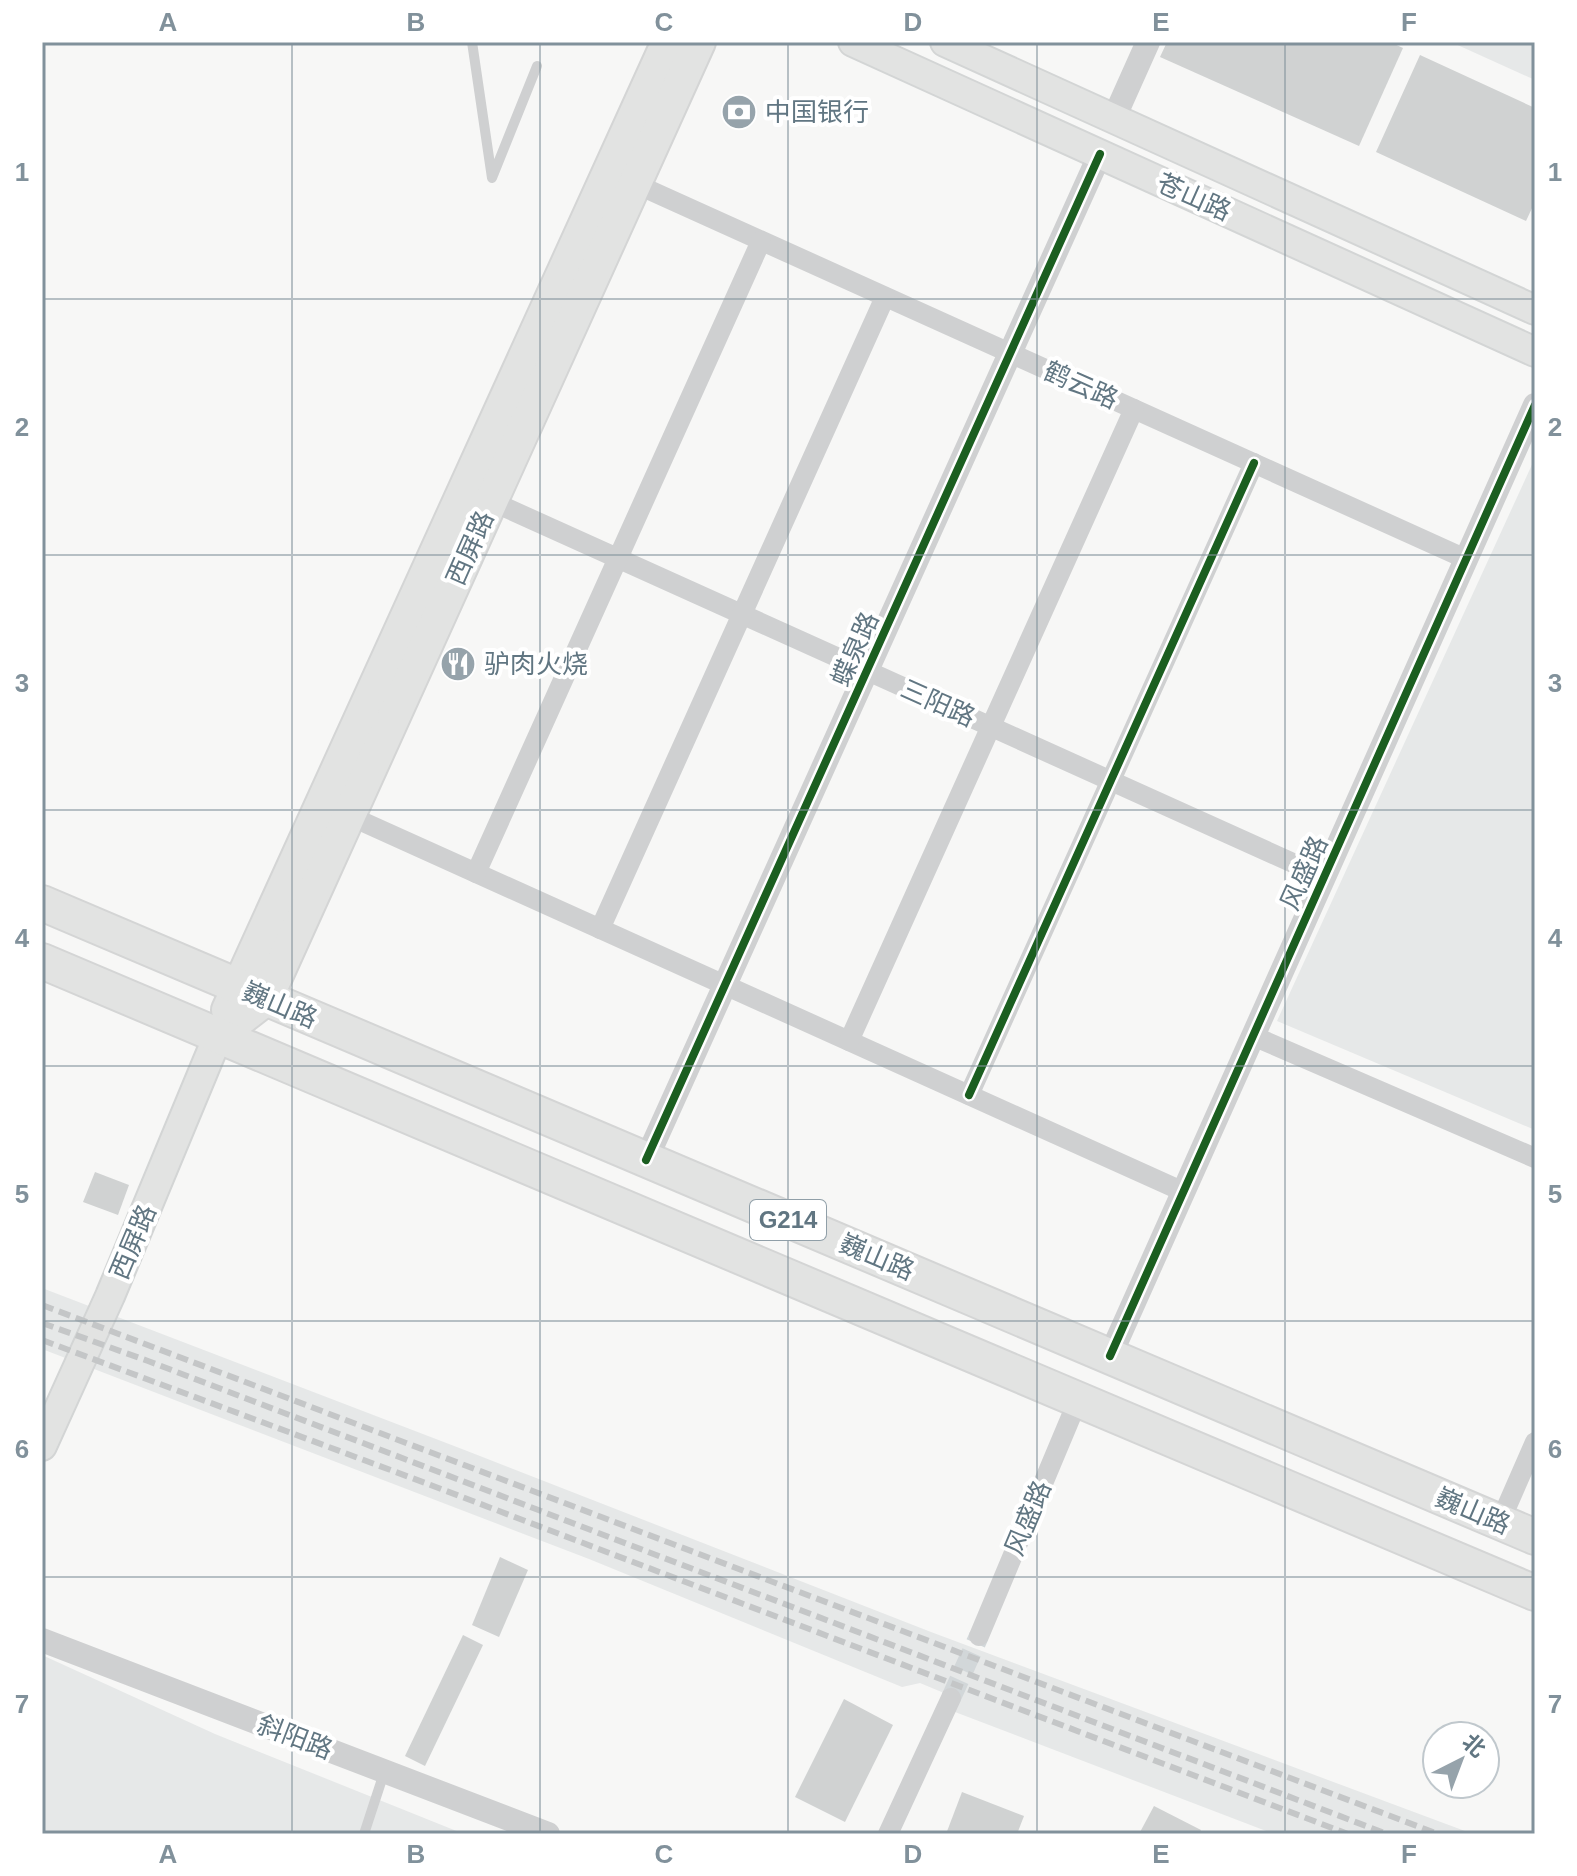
<svg xmlns="http://www.w3.org/2000/svg" width="1577" height="1876" font-family="Arial,'Noto Sans SC',sans-serif">
  <rect width="100%" height="100%" fill="#f7f7f6"/>
  <!-- built -->
  <g fill="#e6e8e8">
    <polygon points="1451,42 1535,42 1535,80"/>
    <polygon points="1535,458 1535,1130 1277,1021"/>
    <polygon points="42,1288 462,1449 931,1632 1473,1834 1274,1834 955,1712 944,1693 920,1683 902,1687 589,1559 42,1349"/>
    <polygon points="42,1655 215,1734 464,1834 42,1834"/>
  </g>
  <!-- building -->
  <g fill="#d0d2d2">
    <polygon points="1167,42 1390,42 1403,48 1359,146 1160,57"/>
    <polygon points="1420,55 1535,108 1535,207 1533,206 1526,221 1376,152"/>
    <polygon points="95,1172 129,1185 118,1215 83,1202"/>
    <polygon points="500,1557 528,1570 499,1637 472,1625"/>
    <polygon points="463,1635 483,1645 425,1766 405,1756"/>
    <polygon points="844,1699 893,1725 845,1822 795,1797"/>
    <polygon points="962,1792 1024,1816 1017,1834 946,1834"/>
    <polygon points="1154,1806 1201,1830 1199,1834 1139,1834"/>
  </g>
  <g fill="none" stroke-linecap="round" stroke-linejoin="round">
    <!-- minor-tunnel -->
    <polyline stroke="#d2d7d9" stroke-width="20" stroke-dasharray="20 10" stroke-linecap="butt" points="951,1698 979,1636"/>
    <defs>
      <g id="secondary">
        <polyline points="853,42 1535,352"/>
        <polyline points="945,42 1535,310"/>
        <polyline points="42,1446 110,1296 218,1036"/>
      </g>
      <g id="primary">
        <polyline points="228,1010 668,42"/>
        <polyline points="218,1036 266,999 699,42"/>
      </g>
      <g id="trunk">
        <polyline points="42,903 1535,1537"/>
        <polyline points="42,961 1535,1593"/>
      </g>
    </defs>
    <!-- secondary casing -->
    <use href="#secondary" stroke="#d3d5d5" stroke-width="32"/>
    <!-- primary casing -->
    <use href="#primary" stroke="#d4d5d5" stroke-width="36"/>
    <!-- trunk casing -->
    <use href="#trunk" stroke="#d4d5d5" stroke-width="38"/>
    <!-- service -->
    <g stroke="#cfd0d1" stroke-width="10">
      <polyline points="472,42 492,178 537,66"/>
      <polyline points="364,1834 384,1773"/>
    </g>
    <!-- minor -->
    <g stroke="#cfd0d1" stroke-width="20">
      <polyline points="627,180 1466,559"/>
      <polyline points="482,497 1324,877"/>
      <polyline points="341,812 1184,1192"/>
      <polyline points="476,873 761,241"/>
      <polyline points="600,929 885,297"/>
      <polyline points="1253,1036 1535,1158"/>
      <polyline points="849,1041 1134,409"/>
      <polyline points="969,1095 1254,463"/>
      <polyline points="1500,1522 1535,1442"/>
      <polyline points="979,1636 1078,1400"/>
      <polyline points="888,1834 951,1698"/>
    </g>
    <!-- tertiary -->
    <g stroke="#cfd0d1" stroke-width="24">
      <polyline points="1114,118 1148,42"/>
      <polyline points="646,1160 1100,154"/>
      <polyline points="1110,1356 1535,405"/>
      <polyline points="42,1640 548,1834"/>
    </g>
    <!-- secondary -->
    <use href="#secondary" stroke="#e2e3e2" stroke-width="28"/>
    <!-- primary -->
    <use href="#primary" stroke="#e2e3e2" stroke-width="32"/>
    <!-- trunk -->
    <use href="#trunk" stroke="#e2e3e2" stroke-width="34"/>
    <!-- rail -->
    <g stroke="#c4c6c7" stroke-width="6" stroke-dasharray="12 6" stroke-linecap="butt">
      <polyline points="42,1305 1438,1834"/>
      <polyline points="42,1323 148,1361 1387,1834"/>
      <polyline points="42,1340 428,1484 1348,1834"/>
    </g>
    <defs>
      <g id="cycleway">
        <polyline points="969,1095 1254,463"/>
        <polyline points="646,1160 1100,154"/>
        <polyline points="1110,1356 1535,405"/>
      </g>
    </defs>
    <!-- cycleway casing -->
    <use href="#cycleway" stroke="#fff" stroke-width="13"/>
    <!-- cycleway -->
    <use href="#cycleway" stroke="#1b5e20" stroke-width="8"/>
  </g>
  <!-- grid -->
  <path fill="none" stroke="#81919b" stroke-width="2" stroke-opacity="0.55" d="M 292,42 L 292,1834M 540,42 L 540,1834M 788,42 L 788,1834M 1037,42 L 1037,1834M 1285,42 L 1285,1834M 42,299 L 1535,299M 42,555 L 1535,555M 42,810 L 1535,810M 42,1066 L 1535,1066M 42,1321 L 1535,1321M 42,1577 L 1535,1577"/>
  <!-- icons -->
  <defs>
    <symbol id="bank-disc" viewBox="-11 -11 22 22"><circle r="9.5" fill="#96a3ab" stroke="#fff"/><path d="M-6-4H6V4H-6ZM0-2.3a2.3 2.3 0 1 0 0 4.6a2.3 2.3 0 1 0 0-4.6Z" fill="#fff"/></symbol>
    <symbol id="restaurant-disc" viewBox="-11 -11 22 22"><circle r="9.5" fill="#96a3ab" stroke="#fff"/><path d="M-5-6h1v4h1v-4h1v4h1v-4h1v5L-1.5 .5V6h-2V.5L-5-1ZM5-6V6H3V1.5H1.5Q1.5-4 5-6Z" fill="#fff"/></symbol>
  </defs>
  <g fill-rule="evenodd">
    <use href="#bank-disc" x="719" y="92" width="40" height="40"/>
    <use href="#restaurant-disc" x="438" y="644" width="40" height="40"/>
  </g>
  <g text-anchor="middle" stroke-width="8" stroke-linejoin="round" paint-order="stroke">
    <!-- shield labels -->
    <rect fill="#fff" stroke="#909fa8" stroke-width="2" x="750" y="1200" width="76" height="40" rx="6"/>
    <g font-size="24" font-weight="bold" fill="#617682">
      <text x="788" y="1228">G214</text>
    </g>
    <!-- poi labels -->
    <g font-size="26" fill="#617682" stroke="#fff" text-anchor="start">
      <text x="765" y="121">中国银行</text>
      <text x="484" y="673">驴肉火烧</text>
    </g>
    <!-- street labels -->
    <g font-size="26" fill="#617682" stroke="#fff">
      <text transform="translate(1194 197) rotate(24)" y="9">苍山路</text>
      <text transform="translate(1081 385) rotate(24)" y="9">鹤云路</text>
      <text transform="translate(470 548) rotate(-66)" y="9">西屏路</text>
      <text transform="translate(855 649) rotate(-66)" y="9">蝶泉路</text>
      <text transform="translate(938 703) rotate(24)" y="9">三阳路</text>
      <text transform="translate(1304 873) rotate(-66)" y="9">风盛路</text>
      <text transform="translate(280 1005) rotate(23)" y="9">巍山路</text>
      <text transform="translate(133 1242) rotate(-67)" y="9">西屏路</text>
      <text transform="translate(877 1257) rotate(23)" y="9">巍山路</text>
      <text transform="translate(1473 1511) rotate(23)" y="9">巍山路</text>
      <text transform="translate(1028 1518) rotate(-67)" y="9">风盛路</text>
      <text transform="translate(295 1737) rotate(21)" y="9">斜阳路</text>
    </g>
  </g>
  <!-- border -->
  <rect width="1577" height="1876" fill="none" stroke="#ffffff" stroke-width="88"/>
  <!-- north arrow -->
  <g transform="translate(1461 1760) rotate(42)"><circle r="38" fill="#ffffff" stroke="#c0c8cd" stroke-width="2"/>
  <path d="M0-6L14 30L0 20L-14 30Z" fill="#96a3ab"/>
  <text y="-12" font-size="22" font-weight="bold" text-anchor="middle" fill="#617682">北</text>
  </g>
  <rect x="44" y="44" width="1489" height="1788" fill="none" stroke="#81919b" stroke-width="3"/>
  <g font-size="26" text-anchor="middle" font-weight="bold" fill="#81919b">
    <text x="168" y="31">A</text>
    <text x="416" y="31">B</text>
    <text x="664" y="31">C</text>
    <text x="913" y="31">D</text>
    <text x="1161" y="31">E</text>
    <text x="1409" y="31">F</text>
    <text x="22" y="181">1</text>
    <text x="1555" y="181">1</text>
    <text x="22" y="436">2</text>
    <text x="1555" y="436">2</text>
    <text x="22" y="692">3</text>
    <text x="1555" y="692">3</text>
    <text x="22" y="947">4</text>
    <text x="1555" y="947">4</text>
    <text x="22" y="1203">5</text>
    <text x="1555" y="1203">5</text>
    <text x="22" y="1458">6</text>
    <text x="1555" y="1458">6</text>
    <text x="22" y="1713">7</text>
    <text x="1555" y="1713">7</text>
    <text x="168" y="1863">A</text>
    <text x="416" y="1863">B</text>
    <text x="664" y="1863">C</text>
    <text x="913" y="1863">D</text>
    <text x="1161" y="1863">E</text>
    <text x="1409" y="1863">F</text>
  </g>
</svg>
